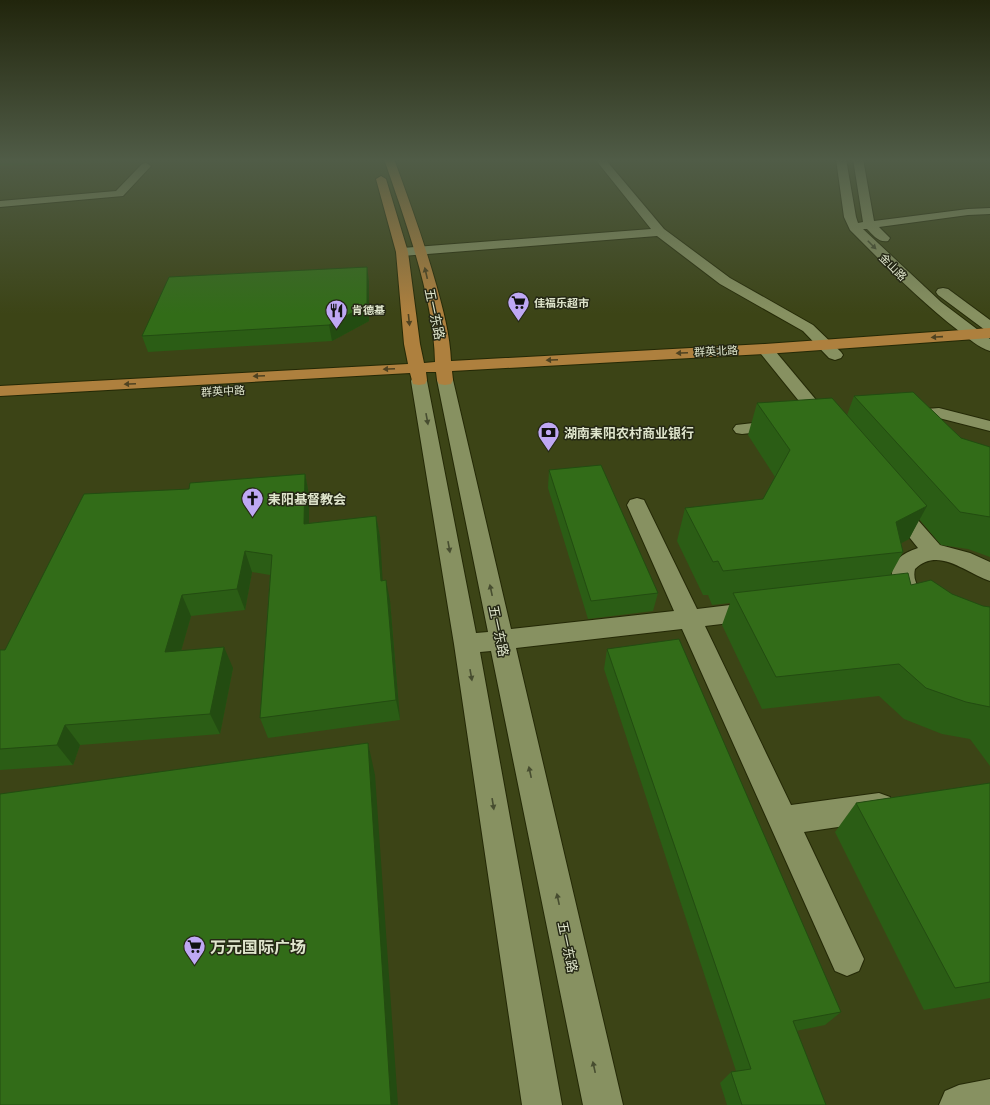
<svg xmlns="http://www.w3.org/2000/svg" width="990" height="1105" font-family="Rubik,'Noto Sans SC',sans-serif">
  <rect width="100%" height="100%" fill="#3c4416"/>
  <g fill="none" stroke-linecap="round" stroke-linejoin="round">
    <defs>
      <g id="minor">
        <polygon points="595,159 605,159 664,229 730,278 813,325 841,352 843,355 841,358 835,360 829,358 803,331 720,284 657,236 402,256 398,255 396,252 398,249 402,248 651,229"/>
        <path d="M 836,159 L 846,159 L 856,217 L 858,223 L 863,222 L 853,159 L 863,159 L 874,221 L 968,209 L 990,208 L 990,214 L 968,215 L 879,227 L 890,238 L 888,241 C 879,243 873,235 867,229 L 863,229 L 941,302 L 990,339 L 990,351 C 979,348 968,338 959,331 C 920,301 885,265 850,230 L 844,217 Z"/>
        <polygon points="146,163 151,166 123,196 0,207 0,201 116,191 142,164"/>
        <polygon points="943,288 948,289 990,320 990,331 985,330 938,295 936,292 938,289"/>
        <polygon points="765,344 771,346 832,419 835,423 832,427 826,428 820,427 757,349 759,346"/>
        <polygon points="445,375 451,376 453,380 511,629 674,611 627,505 630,500 637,498 644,500 697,609 755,602 763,605 767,611 763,617 755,620 705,626 791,805 879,793 890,797 894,807 890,817 879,821 804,832 864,959 859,971 847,976 835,971 682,629 516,648 623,1105 583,1105 491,651 480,652 562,1105 522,1105 454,644 411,381 413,377 419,376 425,377 427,381 476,633 488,632 437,380 439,376"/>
        <polygon points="939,408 990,421 990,431 939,418 905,420 899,419 896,415 899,411"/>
        <polygon points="779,420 785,421 788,425 785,429 742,434 736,433 733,429 736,425"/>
        <path d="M 895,500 L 902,502 L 940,545 L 970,553 L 990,562 L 990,581 C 967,574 939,546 915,569 C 912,582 920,588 926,599 L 922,605 C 920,606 916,608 913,607 C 906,607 902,602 899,596 C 885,573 892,556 918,548 L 885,507 L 888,502 Z"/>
        <polygon points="990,1079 990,1105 939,1105 945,1091 959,1085"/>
      </g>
      <path id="major" d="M 384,159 L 394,159 C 409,200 424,241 436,284 C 443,309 450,335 451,361 L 765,344 L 990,328 L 990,338 L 765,354 L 452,371 L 453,380 L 451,384 L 445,385 L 439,384 L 437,380 L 436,372 L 426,372 L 427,380 L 425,384 L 419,385 L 413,384 L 410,373 L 0,396 L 0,386 L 408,364 L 404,344 L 396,252 L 376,179 L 381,176 L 386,179 L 408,252 L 420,344 L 424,363 L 435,362 C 434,298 405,220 384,159 Z"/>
    </defs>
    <!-- minor casing -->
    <use href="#minor" stroke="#242906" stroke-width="2"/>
    <!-- major casing -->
    <use href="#major" stroke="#242906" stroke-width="2"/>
    <!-- minor -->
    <use href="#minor" fill="#879161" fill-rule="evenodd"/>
    <!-- major -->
    <use href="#major" fill="#ae803e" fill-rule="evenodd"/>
  </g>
  <!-- wall -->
  <g fill="#2b5d15">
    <polygon points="0,159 137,159 134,162 0,166"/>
    <polygon points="367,267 369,282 369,321 332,341 148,352 142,336"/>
    <polygon points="854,396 961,438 990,447 990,557 968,549 941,545 919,519 909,539 901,543 903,552 891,574 911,585 952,594 983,606 990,607 990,766 970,739 942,734 904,719 879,696 762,709 722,625 730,603 712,605 708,595 703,595 677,541 685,508 763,499 775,477 748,435 757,403 847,415"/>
    <polygon points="549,470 658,593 653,611 588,619 548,488"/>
    <polygon points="305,474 309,495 309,523 376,516 380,537 382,581 390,601 400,720 268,738 260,718 270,575 252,572 245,610 191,616 181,651 233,668 220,734 80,745 73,765 0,770 0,650 5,650 189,489"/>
    <polygon points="607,649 841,1012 825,1025 796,1031 826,1105 727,1105 720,1083 731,1072 736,1071 604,669"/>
    <polygon points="990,783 990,998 924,1010 835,832 856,803"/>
  </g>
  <!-- shaded-wall -->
  <g fill="#234c11">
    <polygon points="132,159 137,159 134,162"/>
    <polygon points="367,267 369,282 369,321 332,341 329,325"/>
    <polygon points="305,474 309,495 309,545 304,524"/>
    <polygon points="927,506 909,539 881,554 896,522"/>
    <polygon points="376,516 380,537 384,602 381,581"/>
    <polygon points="245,551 252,572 245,610 237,589"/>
    <polygon points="386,580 390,601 400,720 396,700"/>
    <polygon points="182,595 191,616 175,672 165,652"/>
    <polygon points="224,647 233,668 220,734 210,714"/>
    <polygon points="65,725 80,745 73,765 57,745"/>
    <polygon points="368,743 375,775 398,1105 391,1105"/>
  </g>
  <!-- building -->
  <g fill="#326c18" stroke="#234c11">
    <polygon points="367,267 367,305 329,325 142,336 169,277"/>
    <polygon points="913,392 961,438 990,447 990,517 960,512 854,396"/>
    <polygon points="832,398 927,506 896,522 903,552 723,571 718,561 713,562 685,508 763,499 790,450 757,403"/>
    <polygon points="601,465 658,593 591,601 549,470"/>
    <polygon points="305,474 304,524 376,516 381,581 386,580 396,700 260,718 272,555 245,551 237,589 182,595 165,652 224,647 210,714 65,725 57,745 0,749 0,650 5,650 84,494 189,489 190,483"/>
    <polygon points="908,573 911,585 931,580 952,594 983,606 990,607 990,707 966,702 926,688 899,664 776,677 733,593"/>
    <polygon points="679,639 841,1012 793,1021 826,1105 742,1105 731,1072 751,1069 607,649"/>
    <polygon points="368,743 391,1105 0,1105 0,794"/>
    <polygon points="990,783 990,982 955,988 856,803"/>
  </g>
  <!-- one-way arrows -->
  <defs><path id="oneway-solid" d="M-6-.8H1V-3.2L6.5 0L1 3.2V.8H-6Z"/></defs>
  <g fill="#474d30">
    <use href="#oneway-solid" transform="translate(872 245) rotate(45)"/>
    <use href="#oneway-solid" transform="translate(427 419) rotate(80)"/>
    <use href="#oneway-solid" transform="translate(449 547) rotate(80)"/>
    <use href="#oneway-solid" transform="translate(491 590) rotate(-102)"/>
    <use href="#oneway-solid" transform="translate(471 675) rotate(80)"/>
    <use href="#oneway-solid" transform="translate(530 772) rotate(-102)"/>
    <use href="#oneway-solid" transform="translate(493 804) rotate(81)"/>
    <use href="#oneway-solid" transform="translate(558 899) rotate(-102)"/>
    <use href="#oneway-solid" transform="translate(594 1067) rotate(-102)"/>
  </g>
  <g fill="#4e4221">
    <use href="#oneway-solid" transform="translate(426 273) rotate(-103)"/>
    <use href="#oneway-solid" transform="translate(409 320) rotate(84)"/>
    <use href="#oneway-solid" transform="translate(937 337) rotate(176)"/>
    <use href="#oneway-solid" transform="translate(682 353) rotate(177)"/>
    <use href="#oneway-solid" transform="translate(552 360) rotate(177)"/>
    <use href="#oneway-solid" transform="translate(389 369) rotate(177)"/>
    <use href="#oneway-solid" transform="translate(259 376) rotate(177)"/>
    <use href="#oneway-solid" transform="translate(130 384) rotate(177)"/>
  </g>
  <!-- sky -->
  <linearGradient id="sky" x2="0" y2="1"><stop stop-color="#21250c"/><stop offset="0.51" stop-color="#505c47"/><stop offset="1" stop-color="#505c47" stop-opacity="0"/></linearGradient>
  <rect width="990" height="314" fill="url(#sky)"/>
  <!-- icons -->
  <defs>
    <symbol id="supermarket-pin" viewBox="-11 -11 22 30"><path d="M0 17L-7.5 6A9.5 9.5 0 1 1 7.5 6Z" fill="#bfa8f4" stroke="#252815"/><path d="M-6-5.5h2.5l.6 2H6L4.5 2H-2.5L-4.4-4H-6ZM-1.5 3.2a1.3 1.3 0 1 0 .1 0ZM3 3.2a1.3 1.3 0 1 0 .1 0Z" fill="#111"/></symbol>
    <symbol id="restaurant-pin" viewBox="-11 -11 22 30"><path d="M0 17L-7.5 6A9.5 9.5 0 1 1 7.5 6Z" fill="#bfa8f4" stroke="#252815"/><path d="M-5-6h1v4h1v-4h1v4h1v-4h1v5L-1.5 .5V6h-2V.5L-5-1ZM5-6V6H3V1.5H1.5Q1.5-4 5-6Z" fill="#111"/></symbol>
    <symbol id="bank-pin" viewBox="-11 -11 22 30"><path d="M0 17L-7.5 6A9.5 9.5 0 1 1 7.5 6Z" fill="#bfa8f4" stroke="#252815"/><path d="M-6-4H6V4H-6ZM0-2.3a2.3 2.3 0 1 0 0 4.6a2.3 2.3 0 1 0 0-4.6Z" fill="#111"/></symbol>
    <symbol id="church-pin" viewBox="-11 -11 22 30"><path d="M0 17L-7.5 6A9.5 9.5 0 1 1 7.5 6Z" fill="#bfa8f4" stroke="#252815"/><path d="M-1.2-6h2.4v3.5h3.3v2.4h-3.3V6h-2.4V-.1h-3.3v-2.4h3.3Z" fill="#111"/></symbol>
  </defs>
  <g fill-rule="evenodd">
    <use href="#supermarket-pin" x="506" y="290" width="25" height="34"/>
    <use href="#restaurant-pin" x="324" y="298" width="25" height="34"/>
    <use href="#bank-pin" x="536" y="420" width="25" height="34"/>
    <use href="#church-pin" x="240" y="486" width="25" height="34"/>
    <use href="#supermarket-pin" x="182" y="934" width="25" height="34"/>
  </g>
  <g text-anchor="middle" stroke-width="3" stroke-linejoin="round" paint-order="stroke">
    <!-- far-street labels -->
    <g font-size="11" fill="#dfe5cc" stroke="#252815">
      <text transform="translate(893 267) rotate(45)" y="4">金山路</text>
      <text transform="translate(716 351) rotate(-3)" y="4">群英北路</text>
      <text transform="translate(223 391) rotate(-3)" y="4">群英中路</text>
    </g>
    <!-- far-poi labels -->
    <g font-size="11" font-weight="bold" fill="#dfe5cc" stroke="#252815" text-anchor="start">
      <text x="534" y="307">佳福乐超市</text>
      <text x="352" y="314">肯德基</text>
    </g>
    <!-- street labels -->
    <g font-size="13" fill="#dfe5cc" stroke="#252815">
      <text transform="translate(435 314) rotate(78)" y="5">五一东路</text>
      <text transform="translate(499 631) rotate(78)" y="5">五一东路</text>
      <text transform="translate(568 947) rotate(78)" y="5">五一东路</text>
    </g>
    <!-- poi labels -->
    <g font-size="13" font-weight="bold" fill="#dfe5cc" stroke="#252815" text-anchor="start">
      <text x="564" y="438">湖南耒阳农村商业银行</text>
      <text x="268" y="504">耒阳基督教会</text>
    </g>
    <!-- near-poi labels -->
    <g font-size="16" font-weight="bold" fill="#dfe5cc" stroke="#252815" text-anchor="start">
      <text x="210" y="953">万元国际广场</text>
    </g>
  </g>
</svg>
